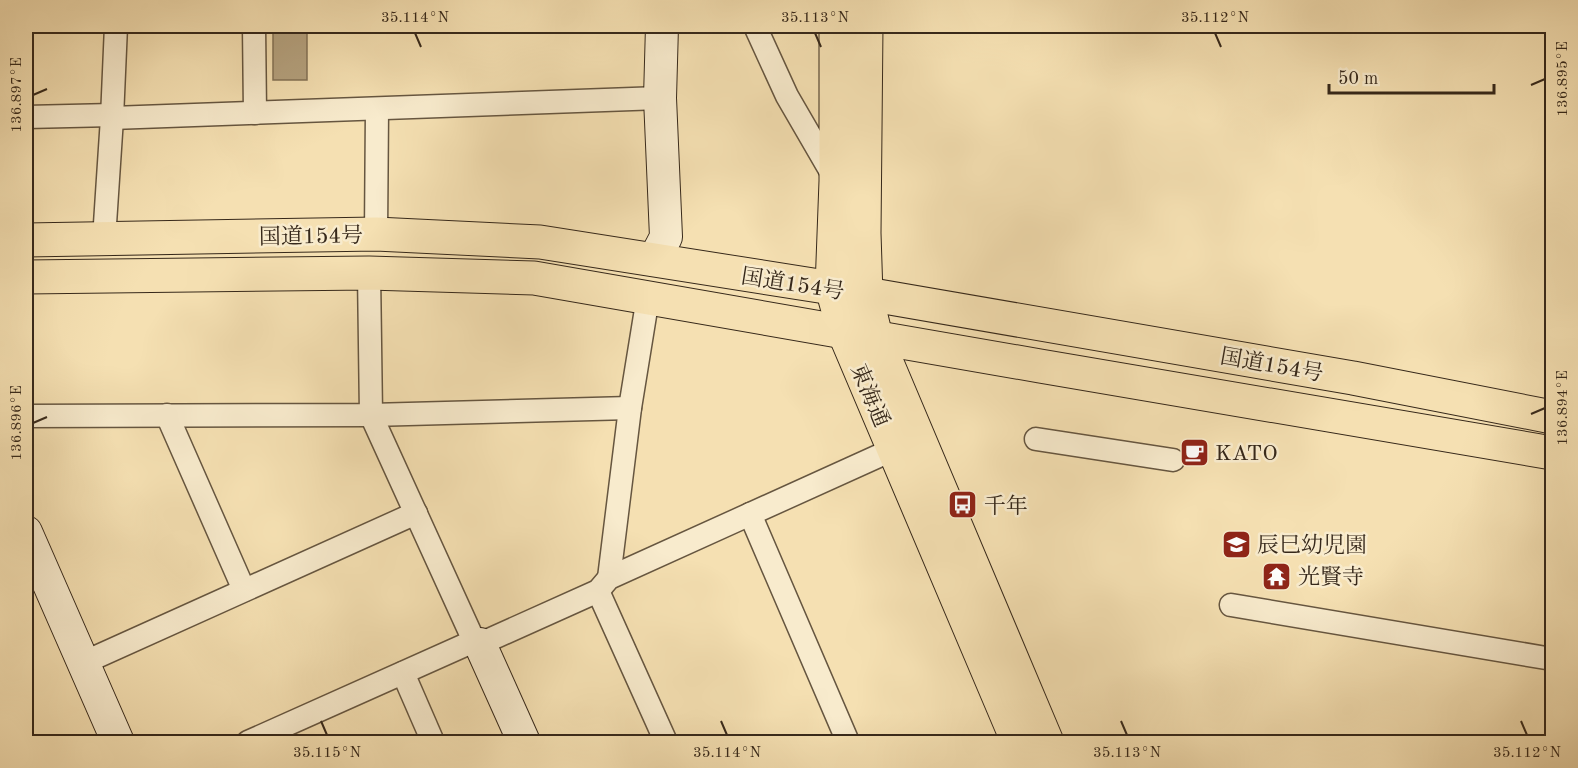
<svg xmlns="http://www.w3.org/2000/svg" width="1578" height="768" font-family="'Old Standard TT','Noto Serif JP',serif">
  <rect width="100%" height="100%" fill="#f5e0b2"/>
  <filter id="stains"><feTurbulence type="fractalNoise" baseFrequency=".00333" numOctaves="4"/><feColorMatrix values="0 0 0 0 .2 0 0 0 0 .09 0 0 0 0 .02 0 0 0 .5 -.17"/></filter>
  <radialGradient id="worn" r=".72"><stop offset=".6" stop-color="#630" stop-opacity="0"/><stop offset="1" stop-color="#630" stop-opacity=".3"/></radialGradient>
  <!-- water -->
  <rect fill="#b4a17e" stroke="#827156" stroke-width="1.5" x="273" y="26" width="34" height="54"/>
  <g fill="none" stroke-linecap="round" stroke-linejoin="round">
    <defs>
      <g id="street">
        <polyline points="254,26 255,113"/>
        <polyline points="755,26 787,96 834,177"/>
        <polyline points="26,117 113,115"/>
        <polyline points="112,118 660,98"/>
        <polyline points="376,234 377,109"/>
        <polyline points="104,239 112,118 116,26"/>
        <polyline points="369,273 371,415 474,641 480,644 598,591 609,578 894,449"/>
        <polyline points="167,415 244,590"/>
        <polyline points="26,416 371,415 630,408"/>
        <polyline points="1036,439 1173,460"/>
        <polyline points="750,514 848,742"/>
        <polyline points="609,578 630,408 648,297"/>
        <polyline points="598,591 666,742"/>
        <polyline points="1231,605 1552,659"/>
        <polyline points="83,663 416,513"/>
        <polyline points="403,673 433,742"/>
        <polyline points="248,742 474,641"/>
      </g>
      <g id="secondary">
        <polyline points="654,260 666,237 660,98 662,26"/>
        <polyline points="26,532 118,742"/>
        <polyline points="480,644 524,742"/>
      </g>
      <g id="primary">
        <polyline points="836,26 836,181 832,288 844,332 1018,742"/>
        <polyline points="866,26 864,233 866,295 876,337 1047,742"/>
      </g>
      <g id="highway">
        <polyline points="26,240 376,234 540,242 832,288 1353,378 1552,417"/>
        <polyline points="26,277 369,273 534,278 1040,366 1552,453"/>
      </g>
    </defs>
    <!-- street casing -->
    <use href="#street" stroke="#665640" stroke-width="25"/>
    <!-- secondary casing -->
    <use href="#secondary" stroke="#36281a" stroke-width="34"/>
    <!-- primary casing -->
    <use href="#primary" stroke="#36281a" stroke-width="35"/>
    <!-- highway casing -->
    <use href="#highway" stroke="#36281a" stroke-width="35"/>
    <!-- street -->
    <use href="#street" stroke="#f8ebcd" stroke-width="22"/>
    <!-- secondary -->
    <use href="#secondary" stroke="#f8ebcd" stroke-width="32"/>
    <!-- primary -->
    <use href="#primary" stroke="#f5e0b2" stroke-width="33"/>
    <!-- highway -->
    <use href="#highway" stroke="#f5e0b2" stroke-width="33"/>
  </g>
  <!-- ticks -->
  <path fill="none" stroke="#36281a" stroke-width="2" d="M 415,33 L 421,47M 815,33 L 821,47M 1215,33 L 1221,47M 1531,85 L 1545,79M 33,95 L 47,89M 1531,414 L 1545,408M 33,423 L 47,417M 321,721 L 327,735M 721,721 L 727,735M 1121,721 L 1127,735M 1521,721 L 1527,735"/>
  <!-- icons -->
  <defs>
    <symbol id="cafe-square" viewBox="-11 -11 22 22"><rect x="-9" y="-9" width="18" height="18" rx="4" fill="#8f2418" stroke="#f8ebcd"/><path d="M-5.5-4.5H6V0H3Q3 3.5 0 3.5H-2.5Q-5.5 3.5-5.5 0ZM3-3.2v2h1.7v-2ZM-6 4.5H4V6H-6Z" fill="#fff"/></symbol>
    <symbol id="bus-square" viewBox="-11 -11 22 22"><rect x="-9" y="-9" width="18" height="18" rx="4" fill="#8f2418" stroke="#f8ebcd"/><path d="M-5-6H5V4H4V6H2V4H-2V6H-4V4H-5ZM-3.5-4V0h7V-4ZM-3.5 1.2v1.5H-2V1.2ZM2 1.2v1.5H3.5V1.2Z" fill="#fff"/></symbol>
    <symbol id="school-square" viewBox="-11 -11 22 22"><rect x="-9" y="-9" width="18" height="18" rx="4" fill="#8f2418" stroke="#f8ebcd"/><path d="M0-5L7-2L0 1L-7-2ZM-4 1L0 2.5L4 1V4Q0 6-4 4Z" fill="#fff"/></symbol>
    <symbol id="temple-square" viewBox="-11 -11 22 22"><rect x="-9" y="-9" width="18" height="18" rx="4" fill="#8f2418" stroke="#f8ebcd"/><path d="M0-6L5-2H3V0L6.5 2.5H4V6H1.5V3h-3V6H-4V2.5H-6.5L-3 0V-2H-5Z" fill="#fff"/></symbol>
  </defs>
  <g fill-rule="evenodd">
    <use href="#cafe-square" x="1178" y="436" width="33" height="33"/>
    <use href="#bus-square" x="946" y="488" width="33" height="33"/>
    <use href="#school-square" x="1220" y="528" width="33" height="33"/>
    <use href="#temple-square" x="1260" y="560" width="33" height="33"/>
  </g>
  <g text-anchor="middle" stroke-width="5" stroke-linejoin="round" paint-order="stroke">
    <!-- street labels -->
    <g font-size="22" fill="#36281a" stroke="#f8ebcd">
      <text transform="translate(311 235) rotate(-1)" y="8">国道154号</text>
      <text transform="translate(793 283) rotate(9)" y="8">国道154号</text>
      <text transform="translate(1272 364) rotate(10)" y="8">国道154号</text>
      <text transform="translate(871 395) rotate(67)" y="8">東海通</text>
    </g>
    <!-- poi labels -->
    <g font-size="22" fill="#36281a" stroke="#f8ebcd" text-anchor="start">
      <text x="1215" y="460">KATO</text>
      <text x="984" y="513">千年</text>
      <text x="1257" y="552">辰巳幼児園</text>
      <text x="1298" y="584">光賢寺</text>
    </g>
  </g>
  <!-- margin -->
  <rect width="1578" height="768" fill="none" stroke="#f5e0b2" stroke-width="66"/>
  <!-- scale -->
  <path d="M1329 84v9h165v-9" fill="none" stroke="#36281a" stroke-width="3"/>
  <text x="1338" y="84" font-size="18" fill="#36281a" stroke="#f8ebcd" stroke-width="4.5" paint-order="stroke">50 m</text>
  <rect x="33" y="33" width="1512" height="702" fill="none" stroke="#36281a" stroke-width="2"/>
  <g font-size="15" text-anchor="middle" fill="#36281a">
    <text x="415" y="22">35.114°N</text>
    <text x="815" y="22">35.113°N</text>
    <text x="1215" y="22">35.112°N</text>
    <text transform="translate(1562 79) rotate(-90)" y="5">136.895°E</text>
    <text transform="translate(16 95) rotate(-90)" y="5">136.897°E</text>
    <text transform="translate(1562 408) rotate(-90)" y="5">136.894°E</text>
    <text transform="translate(16 423) rotate(-90)" y="5">136.896°E</text>
    <text x="327" y="757">35.115°N</text>
    <text x="727" y="757">35.114°N</text>
    <text x="1127" y="757">35.113°N</text>
    <text x="1527" y="757">35.112°N</text>
  </g>
  <rect width="100%" height="100%" filter="url(#stains)"/>
  <rect width="100%" height="100%" fill="url(#worn)"/>
</svg>
